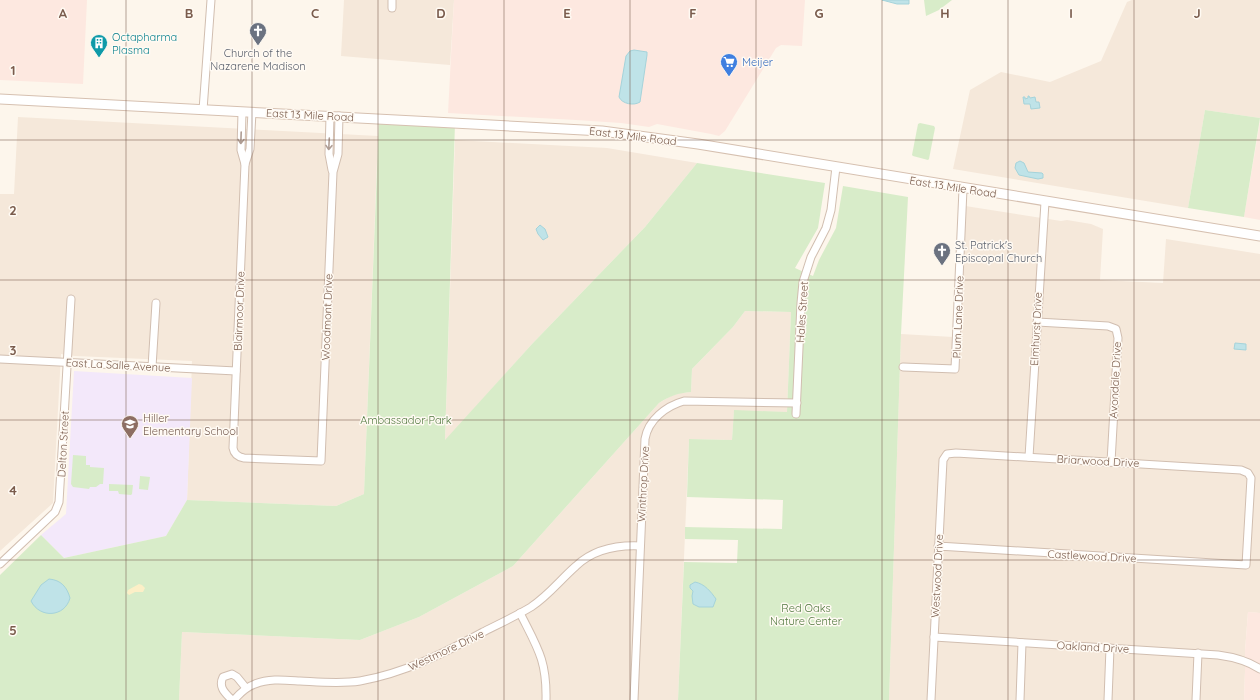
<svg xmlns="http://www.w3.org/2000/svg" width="1260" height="700" font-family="Quicksand,sans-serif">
  <rect width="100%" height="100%" fill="#fdf6ec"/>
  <!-- residential -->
  <g fill="#f5e8da">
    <polygon points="344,0 454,0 450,65 341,56"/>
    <polygon points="1132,0 1260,0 1260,118 1205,110 1188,208 953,169 970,90 1001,72 1050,82 1101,61 1127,2"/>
    <polygon points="18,117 378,136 364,494 336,506 187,500 192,361 75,356 61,354 53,503 0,551 0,194 14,194"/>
    <polygon points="455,140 607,148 697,163 645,227 532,344 445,441"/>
    <polygon points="959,205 1061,221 1067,220 1091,224 1103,229 1100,280 1163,283 1166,239 1260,254 1260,613 1248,612 1245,651 1245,671 1244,700 889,700 901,334 953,337"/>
    <polygon points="745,311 791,312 787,412 734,411 732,440 689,439 678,700 179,700 182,632 360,640 419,617 513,566 659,403 671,396 680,393 691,392 692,369 733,327"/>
  </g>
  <!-- commercial -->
  <g fill="#fde8e0">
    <polygon points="0,0 87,0 83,84 0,80"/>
    <polygon points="454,0 805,0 802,46 781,45 776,48 725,131 719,136 711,134 657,124 649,127 621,123 576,120 448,113"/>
    <polygon points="1260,121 1260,220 1244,217"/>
    <polygon points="1248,612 1260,613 1260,700 1244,700 1245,671 1245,651"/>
  </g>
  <!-- education -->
  <polygon fill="#f3e8fa" points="74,371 192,378 187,500 166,536 64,558 41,535 66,514"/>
  <!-- green -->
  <g fill="#d8ecc9">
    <polygon points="924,0 952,0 939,10 926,16"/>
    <polygon points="1205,110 1260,118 1244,217 1188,208"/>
    <path d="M 379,119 L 455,123 L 445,440 L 532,344 L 645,227 L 697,163 L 825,183 L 818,228 L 795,268 L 813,276 L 819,260 L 836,228 L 843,186 L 908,197 L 901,334 L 889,700 L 678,700 L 684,562 L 737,563 L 738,540 L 685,539 L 685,527 L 782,529 L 783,500 L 687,497 L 689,439 L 732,440 L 734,410 L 787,412 L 791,312 L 745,311 L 733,327 L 692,369 L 691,392 C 678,393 670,396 659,403 L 513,566 L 419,617 L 360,640 L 182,632 L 179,700 L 0,700 L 0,575 L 41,535 L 64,558 L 166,536 L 187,500 L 336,506 L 364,494 Z"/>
    <polygon points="920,123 934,126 935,128 929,159 928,160 913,156 912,155 918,124"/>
    <polygon points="73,455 86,456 86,465 90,465 90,467 104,468 103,484 100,484 96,487 90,487 89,489 73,487 71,484"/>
    <polygon points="140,476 150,477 148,490 139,489"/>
    <polygon points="109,484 133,485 132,494 131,495 119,494 118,491 109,491"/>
  </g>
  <!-- sand -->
  <polygon fill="#fcefc7" points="139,584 142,585 145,588 143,592 135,592 129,595 127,593 128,590"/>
  <!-- water -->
  <g fill="#bfe3e8" stroke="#a5d3da">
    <polygon points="882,0 909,0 909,4 897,4"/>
    <path d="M 634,50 L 647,52 L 647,55 L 640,102 C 634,106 622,104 619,97 L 626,56 L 630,51 Z"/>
    <polygon points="1028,96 1029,96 1030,98 1035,97 1036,102 1039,102 1040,108 1031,109 1030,104 1024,104 1023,97 1025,97 1025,99 1028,98"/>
    <polygon points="1020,161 1024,163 1028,172 1042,173 1043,174 1043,178 1038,179 1019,175 1015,168 1016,163"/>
    <polygon points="540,225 545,229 548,237 543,240 538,234 536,229"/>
    <polygon points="1235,343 1246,344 1246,350 1234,349"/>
    <path d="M 49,579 C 61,580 67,587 70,598 C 65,617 40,619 31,601 L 41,585 Z"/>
    <path d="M 695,582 C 705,584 711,592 716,599 L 713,607 L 699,607 L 693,604 L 692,596 L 693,591 L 690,588 L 690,585 Z"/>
  </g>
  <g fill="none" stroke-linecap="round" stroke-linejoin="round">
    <defs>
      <g id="street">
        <polyline points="392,8 392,0"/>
        <polyline points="203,110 211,0"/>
        <polyline points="242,112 241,150 245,164"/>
        <path d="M 252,112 L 250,149 L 245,164 L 233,448 C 234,454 238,457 244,458 L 321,461 L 333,172 L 338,154 L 339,116"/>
        <polyline points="330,116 329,154 332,170"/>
        <polyline points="1037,322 1108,326 1116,329 1118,338 1111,462"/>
        <polyline points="0,359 236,371"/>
        <polyline points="152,367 156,303"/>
        <polyline points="903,367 955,369 963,189"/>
        <polyline points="796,414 801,303 803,282 811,257 826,228 831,210 836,167"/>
        <polyline points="1029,457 1045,202"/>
        <polyline points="0,564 55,512 59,502 71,299"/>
        <path d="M 520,613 C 537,647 547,660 546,700"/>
        <path d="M 934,637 L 1218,655 C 1233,657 1248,661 1260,669"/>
        <path d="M 232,700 C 225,693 218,687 223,677 L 232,674 L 237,677 L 246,688"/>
        <path d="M 234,700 C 240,693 246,687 255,684 C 269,678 285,680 300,681 C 320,682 341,684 360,681 C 405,673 444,653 483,632 C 499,624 516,616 531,607 C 549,595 560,580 576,566 C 593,550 617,545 640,546"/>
        <path d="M 634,700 L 645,439 C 648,420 666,406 684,401 L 797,403"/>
        <path d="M 931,700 C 935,620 939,540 943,460 L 947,454 L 956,453 L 1241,470 L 1248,473 L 1251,478 L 1246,565 L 938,546"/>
        <polyline points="1020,700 1022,643"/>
        <polyline points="1108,700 1110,648"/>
        <polyline points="1196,700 1198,653"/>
      </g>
      <polyline id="secondary" points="0,99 602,131 698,144 1260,236"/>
    </defs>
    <!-- street casing -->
    <use href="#street" stroke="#d1beb0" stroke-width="9"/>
    <!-- secondary casing -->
    <use href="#secondary" stroke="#d6c0b0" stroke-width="11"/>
    <!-- street -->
    <use href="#street" stroke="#fff" stroke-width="7"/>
    <!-- secondary -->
    <use href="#secondary" stroke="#fff" stroke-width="9"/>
  </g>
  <!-- one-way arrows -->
  <defs><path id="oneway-shaft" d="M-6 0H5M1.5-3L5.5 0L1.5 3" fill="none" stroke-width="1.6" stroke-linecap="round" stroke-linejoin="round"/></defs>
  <g stroke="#af9d94">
    <use href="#oneway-shaft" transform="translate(241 138) rotate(92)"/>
    <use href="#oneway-shaft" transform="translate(329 144) rotate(93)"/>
  </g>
  <!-- grid -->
  <path fill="none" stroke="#7a5c4d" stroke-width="1" stroke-opacity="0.55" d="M 126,0 L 126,700M 252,0 L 252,700M 378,0 L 378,700M 504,0 L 504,700M 630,0 L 630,700M 756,0 L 756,700M 882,0 L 882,700M 1008,0 L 1008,700M 1134,0 L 1134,700M 0,140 L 1260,140M 0,280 L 1260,280M 0,420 L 1260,420M 0,560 L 1260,560"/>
  <!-- icons -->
  <defs>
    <symbol id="church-pin" viewBox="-11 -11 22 30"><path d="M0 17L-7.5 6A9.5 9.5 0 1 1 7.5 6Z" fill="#6b7280" stroke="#fffaf3"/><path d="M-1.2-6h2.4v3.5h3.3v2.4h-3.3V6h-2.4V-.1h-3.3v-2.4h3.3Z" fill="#fff"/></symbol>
    <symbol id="building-pin" viewBox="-11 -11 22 30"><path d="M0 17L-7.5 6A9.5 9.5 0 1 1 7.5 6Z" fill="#0f9aa8" stroke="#fffaf3"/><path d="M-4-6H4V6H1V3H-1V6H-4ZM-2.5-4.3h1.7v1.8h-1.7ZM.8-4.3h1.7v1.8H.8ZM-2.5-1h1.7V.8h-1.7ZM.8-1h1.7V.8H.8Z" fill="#fff"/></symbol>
    <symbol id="supermarket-pin" viewBox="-11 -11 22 30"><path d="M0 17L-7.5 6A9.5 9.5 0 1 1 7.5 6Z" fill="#3f7fe0" stroke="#fffaf3"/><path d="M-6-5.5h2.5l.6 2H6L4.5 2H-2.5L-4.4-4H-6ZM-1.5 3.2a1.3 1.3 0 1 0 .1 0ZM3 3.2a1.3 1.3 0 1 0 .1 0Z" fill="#fff"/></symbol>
    <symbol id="school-pin" viewBox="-11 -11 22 30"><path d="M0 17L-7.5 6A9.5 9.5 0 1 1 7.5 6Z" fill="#8d6e63" stroke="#fffaf3"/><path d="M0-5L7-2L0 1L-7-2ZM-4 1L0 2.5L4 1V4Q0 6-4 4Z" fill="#fff"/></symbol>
  </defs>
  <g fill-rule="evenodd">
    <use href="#church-pin" x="248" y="21" width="20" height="27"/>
    <use href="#building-pin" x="89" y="33" width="20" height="27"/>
    <use href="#supermarket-pin" x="719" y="52" width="20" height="27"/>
    <use href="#church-pin" x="932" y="241" width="20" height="27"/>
    <use href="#school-pin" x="120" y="414" width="20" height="27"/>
  </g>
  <g text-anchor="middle" stroke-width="3" stroke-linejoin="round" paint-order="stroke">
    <!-- culture labels -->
    <g font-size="11" fill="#0d838f" stroke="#fffaf3" text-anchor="start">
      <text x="112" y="41">Octapharma<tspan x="112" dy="13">Plasma</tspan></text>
    </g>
    <!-- worship labels -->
    <g font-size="11" fill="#5b616d" stroke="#fffaf3">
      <text x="258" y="57">Church of the<tspan x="258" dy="13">Nazarene Madison</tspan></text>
      <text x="955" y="249" text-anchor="start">St. Patrick's<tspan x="955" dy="13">Episcopal Church</tspan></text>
    </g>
    <!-- shop labels -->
    <g font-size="11" fill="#366cbe" stroke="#fffaf3" text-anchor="start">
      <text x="742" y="66">Meijer</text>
    </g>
    <!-- street labels -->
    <g font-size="11" fill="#7a5c4d" stroke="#fffaf3">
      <text transform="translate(310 115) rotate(3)" y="4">East 13 Mile Road</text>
      <text transform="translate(633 136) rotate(7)" y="4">East 13 Mile Road</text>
      <text transform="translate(953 187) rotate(9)" y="4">East 13 Mile Road</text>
      <text transform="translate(239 311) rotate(-88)" y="4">Blairmoor Drive</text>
      <text transform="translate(802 312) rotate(-86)" y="4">Hales Street</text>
      <text transform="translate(327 317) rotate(-88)" y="4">Woodmont Drive</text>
      <text transform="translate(958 317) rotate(-88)" y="4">Plum Lane Drive</text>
      <text transform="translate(1036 329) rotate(-87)" y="4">Elmhurst Drive</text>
      <text transform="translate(118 365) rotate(3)" y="4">East La Salle Avenue</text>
      <text transform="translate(1115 380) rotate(-87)" y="4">Avondale Drive</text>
      <text transform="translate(63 444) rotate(-87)" y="4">Delton Street</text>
      <text transform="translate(1098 461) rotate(3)" y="4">Briarwood Drive</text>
      <text transform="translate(643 484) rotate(-87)" y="4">Winthrop Drive</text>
      <text transform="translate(1092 556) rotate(3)" y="4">Castlewood Drive</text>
      <text transform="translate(937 576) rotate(-87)" y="4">Westwood Drive</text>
      <text transform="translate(1093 647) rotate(3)" y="4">Oakland Drive</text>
      <text transform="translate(446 650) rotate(-25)" y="4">Westmore Drive</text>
    </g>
    <!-- education labels -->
    <g font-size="11" fill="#785e54" stroke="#fffaf3" text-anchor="start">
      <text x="143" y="422">Hiller<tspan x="143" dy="13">Elementary School</tspan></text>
    </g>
    <!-- park labels -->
    <g font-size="11" fill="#537a41" stroke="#fffaf3">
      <text x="406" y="424">Ambassador Park</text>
      <text x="806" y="612">Red Oaks<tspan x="806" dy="13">Nature Center</tspan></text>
    </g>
  </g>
  <g font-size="13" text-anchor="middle" font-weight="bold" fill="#7a5c4d" stroke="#fffaf3" stroke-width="3" stroke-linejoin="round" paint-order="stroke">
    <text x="63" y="18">A</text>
    <text x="189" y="18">B</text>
    <text x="315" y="18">C</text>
    <text x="441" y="18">D</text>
    <text x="567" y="18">E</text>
    <text x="693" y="18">F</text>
    <text x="819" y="18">G</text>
    <text x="945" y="18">H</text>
    <text x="1071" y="18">I</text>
    <text x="1197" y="18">J</text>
    <text x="13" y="75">1</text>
    <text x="13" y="215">2</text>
    <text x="13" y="355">3</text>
    <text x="13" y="495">4</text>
    <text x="13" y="635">5</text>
  </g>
</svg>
